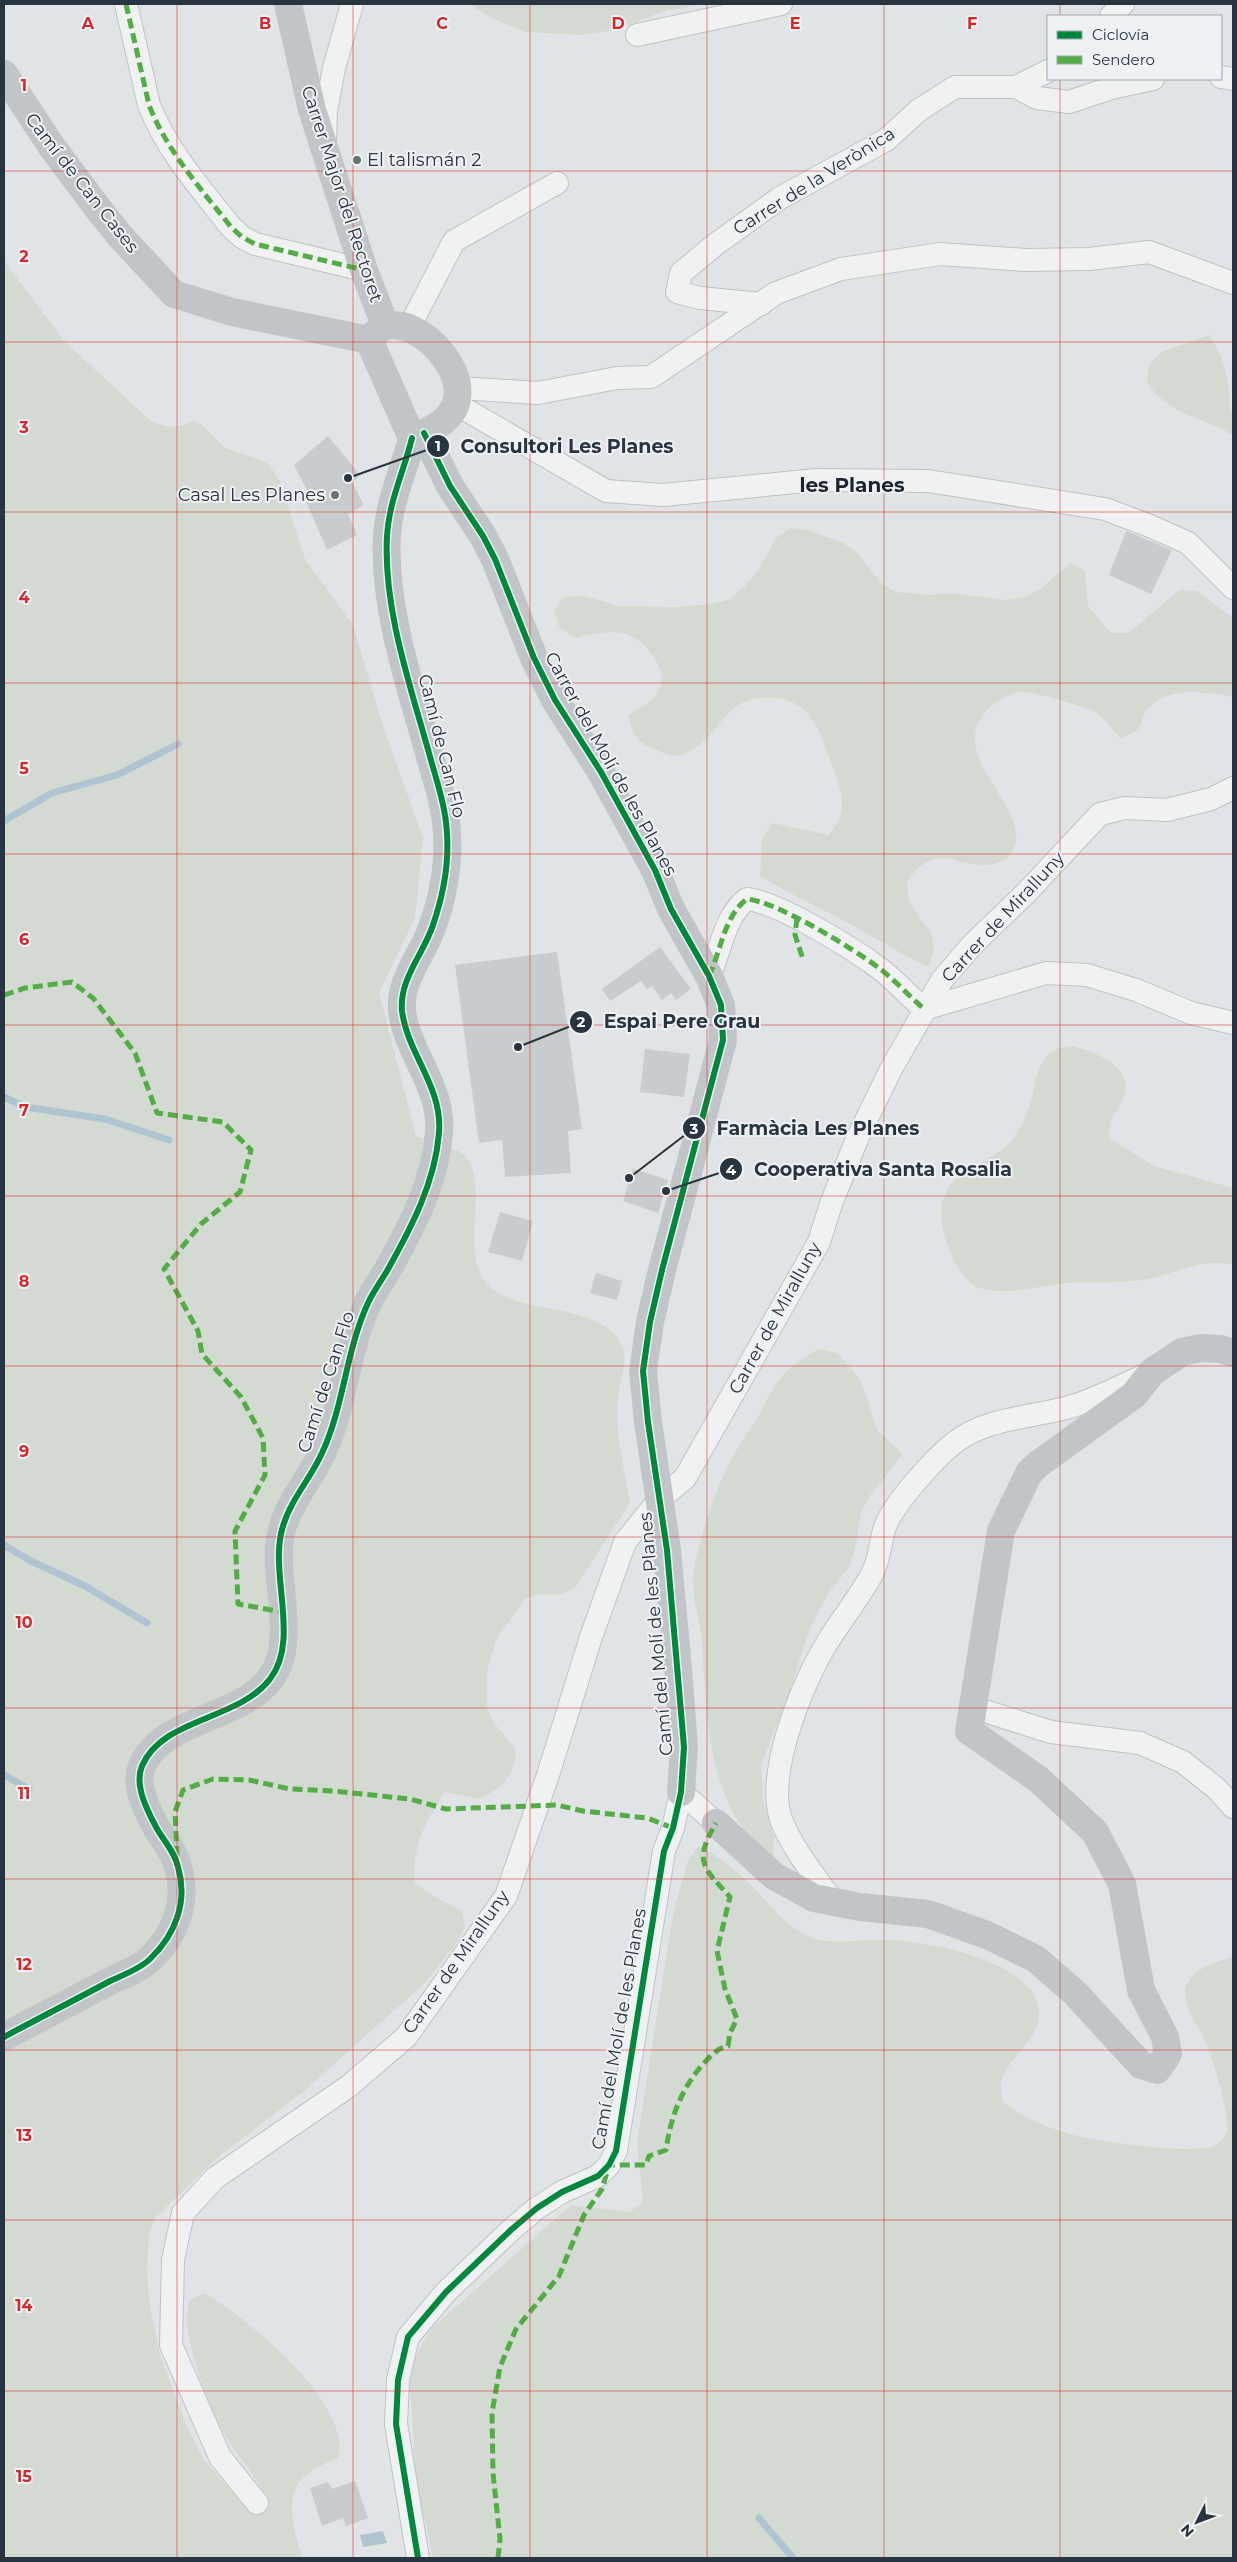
<svg xmlns="http://www.w3.org/2000/svg" width="1237" height="2562" font-family="Montserrat,sans-serif">
  <rect width="100%" height="100%" fill="#e1e4e6"/>
  <!-- green -->
  <g fill="#d3dad1">
    <polygon points="470,4 692,4 686,8 667,10 615,30 581,35 525,32 491,18"/>
    <path d="M 4,261 L 65,342 L 152,422 C 168,428 178,429 193,421 L 201,424 L 225,448 L 263,461 L 270,466 L 280,481 L 305,559 L 353,625 L 383,726 L 423,838 L 415,918 L 379,993 L 416,1136 C 428,1140 458,1148 465,1156 C 490,1181 460,1252 486,1283 C 515,1317 596,1300 621,1343 C 630,1359 619,1382 618,1398 C 614,1434 625,1469 630,1503 L 574,1589 L 557,1595 L 540,1594 L 525,1599 L 496,1640 L 487,1672 L 487,1708 L 494,1723 L 516,1749 C 515,1777 503,1786 480,1799 L 445,1792 C 426,1820 411,1848 415,1883 L 428,1893 L 462,1911 L 465,1926 L 457,1942 L 426,1982 L 304,2091 L 217,2158 L 155,2218 L 149,2235 L 147,2271 L 150,2308 L 161,2358 L 187,2427 L 204,2460 L 238,2498 L 252,2509 L 268,2503 C 257,2475 236,2455 221,2429 C 208,2405 187,2346 187,2319 C 187,2313 189,2306 189,2300 L 205,2293 C 248,2320 330,2386 339,2439 C 340,2445 339,2452 339,2458 C 280,2478 288,2507 302,2558 L 4,2558 Z"/>
    <path d="M 1209,335 C 1226,360 1229,379 1230,410 L 1233,412 L 1233,435 C 1200,415 1173,418 1147,383 L 1149,365 L 1161,352 Z"/>
    <path d="M 791,528 L 808,530 L 843,543 L 858,553 L 880,582 L 895,592 L 931,595 L 950,593 L 1007,600 L 1025,597 L 1040,589 L 1070,563 L 1085,571 L 1088,606 L 1111,633 L 1129,633 L 1179,590 L 1197,591 L 1233,618 L 1233,697 C 1205,692 1166,685 1146,711 C 1142,716 1142,724 1138,729 C 1134,733 1126,736 1121,739 C 1113,731 1104,718 1095,712 C 1085,706 1032,691 1021,692 C 999,694 974,716 975,740 C 976,774 1021,810 1016,841 C 1015,846 1011,853 1008,858 C 1003,860 996,864 990,865 C 950,866 938,841 907,881 L 909,899 L 918,916 L 931,932 L 934,948 L 929,967 C 901,955 875,937 848,923 C 819,907 789,894 760,876 L 762,838 L 773,823 L 829,835 C 849,810 843,797 833,768 C 821,734 811,695 766,698 C 756,698 745,700 737,706 C 718,720 707,746 683,754 C 675,758 662,753 654,749 C 636,742 632,733 628,715 C 637,710 649,704 656,695 C 673,675 647,640 626,634 C 609,630 592,634 576,638 L 560,628 L 554,611 L 564,597 L 584,596 L 619,606 L 674,607 L 712,604 L 730,599 L 744,587 L 758,571 L 776,538 Z"/>
    <path d="M 1072,1046 C 1091,1051 1131,1064 1125,1092 C 1120,1114 1108,1111 1109,1138 L 1154,1166 L 1233,1188 L 1233,1265 C 1206,1257 1175,1273 1149,1279 C 1121,1284 1093,1281 1066,1283 C 1040,1286 1009,1295 983,1289 C 965,1285 954,1263 948,1247 C 942,1231 937,1208 946,1192 C 960,1167 993,1162 1011,1141 C 1020,1130 1027,1115 1031,1101 C 1036,1084 1036,1061 1053,1051 C 1058,1048 1066,1047 1072,1046 Z"/>
    <path d="M 820,1349 L 837,1353 L 850,1367 L 860,1380 L 867,1397 L 877,1430 L 903,1454 L 869,1497 L 861,1513 L 855,1549 L 850,1566 L 828,1594 L 810,1628 L 788,1697 L 761,1765 L 763,1801 L 774,1836 L 773,1856 C 706,1813 707,1713 702,1642 C 700,1621 692,1598 693,1578 C 695,1551 713,1497 725,1472 C 733,1453 747,1435 758,1417 C 764,1406 769,1394 776,1384 C 787,1368 803,1356 820,1349 Z"/>
    <path d="M 699,1846 C 719,1857 737,1871 753,1887 C 773,1907 791,1934 821,1940 C 843,1944 867,1939 889,1940 C 928,1941 1034,1961 1039,2010 C 1042,2041 1008,2055 1001,2082 C 1000,2087 1002,2095 1002,2101 C 1021,2117 1044,2126 1067,2133 C 1092,2141 1194,2156 1216,2145 C 1220,2143 1225,2135 1228,2131 C 1226,2104 1217,2072 1207,2046 C 1201,2030 1185,2011 1185,1993 C 1186,1970 1215,1962 1233,1957 L 1233,2558 L 433,2558 L 416,2480 L 409,2367 L 432,2328 L 571,2205 L 630,2212 L 643,2201 L 637,2146 L 639,2129 L 673,1914 L 688,1860 Z"/>
  </g>
  <!-- water -->
  <polygon fill="#afc4d1" points="383,2531 387,2543 363,2547 360,2535"/>
  <g fill="none" stroke-linecap="round" stroke-linejoin="round">
    <!-- stream -->
    <g stroke="#afc4d1" stroke-width="7">
      <polyline points="4,821 52,793 117,775 178,744"/>
      <polyline points="4,1097 25,1107 105,1119 169,1140"/>
      <polyline points="4,1545 31,1561 85,1586 147,1623"/>
      <polyline points="4,1775 29,1789"/>
      <polyline points="759,2518 793,2558"/>
    </g>
  </g>
  <!-- building -->
  <g fill="#c9ccce">
    <polygon points="328,436 360,475 352,482 364,505 348,514 357,535 327,550 305,499 310,496 294,465"/>
    <polygon points="1126,531 1172,550 1151,594 1109,575"/>
    <polygon points="660,947 691,989 676,1000 671,993 662,1000 652,986 647,989 641,981 610,1001 602,989"/>
    <polygon points="557,952 582,1129 568,1131 571,1173 505,1177 502,1140 479,1143 455,965"/>
    <polygon points="645,1049 690,1054 684,1097 640,1092"/>
    <polygon points="633,1169 668,1180 658,1213 623,1201"/>
    <polygon points="500,1212 533,1221 522,1261 488,1252"/>
    <polygon points="596,1273 622,1281 617,1300 590,1293"/>
    <polygon points="355,2481 368,2518 346,2526 343,2518 322,2526 310,2488 328,2482 332,2489"/>
  </g>
  <g fill="none" stroke-linecap="round" stroke-linejoin="round">
    <defs>
      <g id="street">
        <path d="M 126,4 L 149,105 C 167,151 201,189 231,227 L 242,237 L 255,244 L 364,270"/>
        <polyline points="1111,16 1123,4"/>
        <polyline points="637,35 781,4"/>
        <polyline points="1221,77 1233,79"/>
        <polyline points="1016,87 1037,98 1069,102 1111,88 1153,79"/>
        <polyline points="325,140 326,111 334,68 352,4"/>
        <polyline points="761,304 700,298 677,292 681,273 716,244 780,198 886,140 919,110 955,87 1016,87 1048,71"/>
        <polyline points="412,329 415,316 454,241 557,183"/>
        <polyline points="458,388 538,393 617,378 651,377 776,293 841,269 940,254 1025,260 1089,259 1149,252 1233,283"/>
        <polyline points="456,404 606,491 663,495 816,480 928,481 1105,509 1150,526 1188,543 1233,588"/>
        <path d="M 709,976 C 721,951 724,916 747,899 C 778,902 852,948 879,968 C 895,980 909,996 924,1009"/>
        <polyline points="924,1009 1046,973 1087,975 1136,990 1191,1013 1233,1023"/>
        <polyline points="972,1707 1051,1732 1140,1743 1183,1762 1217,1789 1233,1807"/>
        <path d="M 833,1902 C 815,1876 794,1851 782,1822 C 764,1777 802,1683 827,1643 C 841,1620 859,1598 872,1574 C 880,1559 880,1542 885,1527 C 894,1503 934,1459 954,1443 C 988,1416 1036,1418 1076,1405 C 1102,1396 1127,1383 1152,1372"/>
        <polyline points="257,2503 220,2457 171,2345 173,2260 183,2213 215,2178 349,2086 406,2037 506,1896 548,1775 591,1637 625,1542 659,1500 685,1478 819,1242 831,1204 857,1139 891,1069 942,980 973,944 1027,892 1100,814 1125,808 1167,810 1211,799 1233,788"/>
        <polyline points="418,2558 396,2424 398,2380 408,2337 446,2292 512,2229 537,2208 562,2192 598,2176 609,2165 616,2151 664,1851 673,1828 681,1792 716,1823"/>
      </g>
    </defs>
    <!-- street casing -->
    <use href="#street" stroke="#bfc2c4" stroke-width="24"/>
    <!-- street -->
    <use href="#street" stroke="#f0f2f2" stroke-width="22"/>
    <!-- secondary -->
    <g stroke="#c2c5c8" stroke-width="28">
      <polyline points="288,4 312,110 364,270 385,325"/>
      <polyline points="4,74 52,147 100,211 120,236 174,294 232,312 369,340"/>
      <path d="M 371,337 L 385,325 C 394,325 403,325 411,329 C 437,341 464,374 456,403 C 451,421 428,432 412,438"/>
      <polyline points="369,340 412,438"/>
      <polyline points="424,433 450,486 483,536 495,559 534,658 555,700 601,772 655,870 671,909 709,976 721,1005 723,1040 662,1270 650,1322 643,1371 648,1422 667,1550 678,1669 684,1747 681,1792"/>
      <polyline points="716,1823 774,1876 814,1898 860,1907 928,1914 987,1935 1036,1959 1075,1993 1141,2065 1157,2070 1168,2054 1165,2037 1141,1990 1122,1884 1095,1832 1038,1779 969,1731 1001,1531 1029,1473 1037,1465 1134,1395 1152,1372 1182,1352 1201,1348 1221,1349 1233,1353"/>
      <path d="M 4,2037 C 39,2018 75,2000 110,1981 C 123,1975 140,1969 150,1959 C 176,1934 188,1901 178,1867 C 175,1852 163,1840 156,1827 C 147,1810 134,1785 142,1766 C 162,1718 239,1720 270,1679 C 301,1639 268,1572 283,1526 C 291,1499 311,1478 322,1453 C 344,1406 346,1350 368,1303 C 373,1292 381,1281 387,1271 C 411,1228 435,1183 439,1133 C 443,1087 407,1053 402,1011 C 399,979 424,953 433,925 C 443,896 449,865 447,834 C 446,807 436,779 429,753 C 410,685 383,607 387,536 C 389,501 404,471 412,438"/>
    </g>
    <!-- quiet -->
    <g stroke="#53ac46" stroke-width="5" stroke-dasharray="10 5" stroke-linecap="butt">
      <path d="M 126,4 L 149,105 C 167,151 201,189 231,227 L 242,237 L 255,244 L 364,270"/>
      <polyline points="797,918 795,935 803,959"/>
      <path d="M 709,976 C 721,951 724,916 747,899 C 778,902 852,948 879,968 C 895,980 909,996 924,1009"/>
      <polyline points="4,995 25,988 72,982 93,998 135,1053 157,1113 223,1122 251,1150 240,1192 201,1224 164,1269 198,1331 202,1354 241,1397 263,1438 265,1475 235,1531 238,1604 283,1612"/>
      <polyline points="177,1856 175,1812 183,1790 213,1779 249,1780 290,1789 333,1791 410,1799 446,1809 557,1805 583,1811 647,1818 673,1828"/>
      <path d="M 498,2558 L 500,2539 L 493,2473 L 492,2413 L 500,2367 L 516,2329 L 559,2276 L 584,2215 L 602,2189 L 609,2165 L 646,2165 L 649,2156 L 666,2150 C 671,2116 681,2089 704,2063 C 712,2055 717,2048 728,2046 L 730,2033 L 737,2019 L 725,1989 L 717,1951 L 730,1897 C 703,1867 693,1862 716,1823"/>
    </g>
    <defs>
      <g id="cycleway">
        <path d="M 4,2037 C 39,2018 75,2000 110,1981 C 123,1975 140,1969 150,1959 C 176,1934 188,1901 178,1867 C 175,1852 163,1840 156,1827 C 147,1810 134,1785 142,1766 C 162,1718 239,1720 270,1679 C 301,1639 268,1572 283,1526 C 291,1499 311,1478 322,1453 C 344,1406 346,1350 368,1303 C 373,1292 381,1281 387,1271 C 411,1228 435,1183 439,1133 C 443,1087 407,1053 402,1011 C 399,979 424,953 433,925 C 443,896 449,865 447,834 C 446,807 436,779 429,753 C 410,685 383,607 387,536 C 389,501 404,471 412,438"/>
        <polyline points="418,2558 396,2424 398,2380 408,2337 446,2292 512,2229 537,2208 562,2192 598,2176 609,2165 616,2151 664,1851 673,1828 681,1792 684,1747 667,1550 648,1422 643,1371 650,1322 662,1270 723,1040 721,1005 709,976 671,909 655,870 601,772 555,700 534,658 495,559 483,536 450,486 424,433"/>
      </g>
    </defs>
    <!-- cycleway casing -->
    <use href="#cycleway" stroke="#eef2f6" stroke-width="9"/>
    <!-- cycleway -->
    <use href="#cycleway" stroke="#00873e" stroke-width="6"/>
  </g>
  <!-- grid -->
  <path fill="none" stroke="#d62828" stroke-width="1" stroke-opacity="0.55" d="M 177,4 L 177,2558M 353,4 L 353,2558M 530,4 L 530,2558M 707,4 L 707,2558M 884,4 L 884,2558M 1060,4 L 1060,16M 1060,79 L 1060,2558M 4,171 L 1233,171M 4,342 L 1233,342M 4,512 L 1233,512M 4,683 L 1233,683M 4,854 L 1233,854M 4,1025 L 1233,1025M 4,1196 L 1233,1196M 4,1366 L 1233,1366M 4,1537 L 1233,1537M 4,1708 L 1233,1708M 4,1879 L 1233,1879M 4,2050 L 1233,2050M 4,2220 L 1233,2220M 4,2391 L 1233,2391"/>
  <!-- markers -->
  <g fill="#697279" stroke="#eef2f6" stroke-width="2">
    <circle cx="357" cy="160" r="5"/>
    <circle cx="335" cy="495" r="5"/>
  </g>
  <g text-anchor="middle" stroke-width="4" stroke-linejoin="round" paint-order="stroke">
    <!-- poi labels -->
    <g font-size="18" fill="#28343f" stroke="#eef2f6" text-anchor="start">
      <text x="367" y="166">El talismán 2</text>
      <text x="325" y="501" text-anchor="end">Casal Les Planes</text>
    </g>
    <!-- street labels -->
    <g font-size="18" fill="#28343f" stroke="#eef2f6">
      <text transform="translate(814 181) rotate(-32)" y="6">Carrer de la Verònica</text>
      <text transform="translate(82 183) rotate(52)" y="6">Camí de Can Cases</text>
      <text transform="translate(342 194) rotate(72)" y="6">Carrer Major del Rectoret</text>
      <text transform="translate(442 746) rotate(76)" y="6">Camí de Can Flo</text>
      <text transform="translate(611 764) rotate(61)" y="6">Carrer del Molí de les Planes</text>
      <text transform="translate(1003 917) rotate(-47)" y="6">Carrer de Miralluny</text>
      <text transform="translate(775 1318) rotate(-61)" y="6">Carrer de Miralluny</text>
      <text transform="translate(326 1382) rotate(-72)" y="6">Camí de Can Flo</text>
      <text transform="translate(656 1634) rotate(-95)" y="6">Camí del Molí de les Planes</text>
      <text transform="translate(456 1962) rotate(-55)" y="6">Carrer de Miralluny</text>
      <text transform="translate(619 2029) rotate(-80)" y="6">Camí del Molí de les Planes</text>
    </g>
    <!-- quarter labels -->
    <g font-size="20" font-weight="bold" fill="#1a242f" stroke="#eef2f6">
      <text x="852" y="492">les Planes</text>
    </g>
  </g>
  <g font-size="16" text-anchor="middle" font-weight="bold" fill="#d62828" stroke="#eef2f6" stroke-width="4" stroke-linejoin="round" paint-order="stroke">
    <text x="88" y="29">A</text>
    <text x="265" y="29">B</text>
    <text x="442" y="29">C</text>
    <text x="618" y="29">D</text>
    <text x="795" y="29">E</text>
    <text x="972" y="29">F</text>
    <text x="24" y="91">1</text>
    <text x="24" y="262">2</text>
    <text x="24" y="433">3</text>
    <text x="24" y="603">4</text>
    <text x="24" y="774">5</text>
    <text x="24" y="945">6</text>
    <text x="24" y="1116">7</text>
    <text x="24" y="1287">8</text>
    <text x="24" y="1457">9</text>
    <text x="24" y="1628">10</text>
    <text x="24" y="1799">11</text>
    <text x="24" y="1970">12</text>
    <text x="24" y="2141">13</text>
    <text x="24" y="2311">14</text>
    <text x="24" y="2482">15</text>
  </g>
  <!-- callouts -->
  <path fill="none" stroke="#28343f" stroke-width="2" d="M348 478L438 446M518 1047L581 1022M629 1178L694 1128M666 1191L731 1169"/>
  <g fill="#28343f" stroke="#eef2f6" stroke-width="2">
    <circle cx="348" cy="478" r="5"/>
    <circle cx="518" cy="1047" r="5"/>
    <circle cx="629" cy="1178" r="5"/>
    <circle cx="666" cy="1191" r="5"/>
    <circle cx="438" cy="446" r="12"/>
    <circle cx="581" cy="1022" r="12"/>
    <circle cx="694" cy="1128" r="12"/>
    <circle cx="731" cy="1169" r="12"/>
  </g>
  <g font-size="15" text-anchor="middle" font-weight="bold" fill="#fff">
    <text x="438" y="451">1</text>
    <text x="581" y="1027">2</text>
    <text x="694" y="1134">3</text>
    <text x="731" y="1175">4</text>
  </g>
  <g font-size="19" text-anchor="middle" font-weight="bold" fill="#28343f" stroke="#eef2f6" stroke-width="4" stroke-linejoin="round" paint-order="stroke">
    <text x="567" y="453">Consultori Les Planes</text>
    <text x="682" y="1028">Espai Pere Grau</text>
    <text x="818" y="1135">Farmàcia Les Planes</text>
    <text x="883" y="1176">Cooperativa Santa Rosalia</text>
  </g>
  <!-- border -->
  <rect width="1237" height="2562" fill="none" stroke="#28343f" stroke-width="10"/>
  <!-- legend -->
  <rect x="1047" y="15" width="175" height="65" fill="#eef2f6" stroke="#9fa6ad"/>
  <rect x="1057" y="31" width="25" height="8" fill="#00873e" stroke="#9fa6ad"/>
  <text x="1092" y="40" font-size="15" fill="#28343f">Ciclovía</text>
  <rect x="1057" y="56" width="25" height="8" fill="#53ac46" stroke="#9fa6ad"/>
  <text x="1092" y="65" font-size="15" fill="#28343f">Sendero</text>
  <!-- north arrow -->
  <g transform="translate(1197 2522) rotate(228)" stroke="#eef2f6" stroke-width="4" paint-order="stroke">
  <path d="M0-4L9 19L0 12L-9 19Z" fill="#28343f"/>
  <text y="-8" font-size="14" font-weight="bold" text-anchor="middle" fill="#28343f">N</text>
  </g>
</svg>
